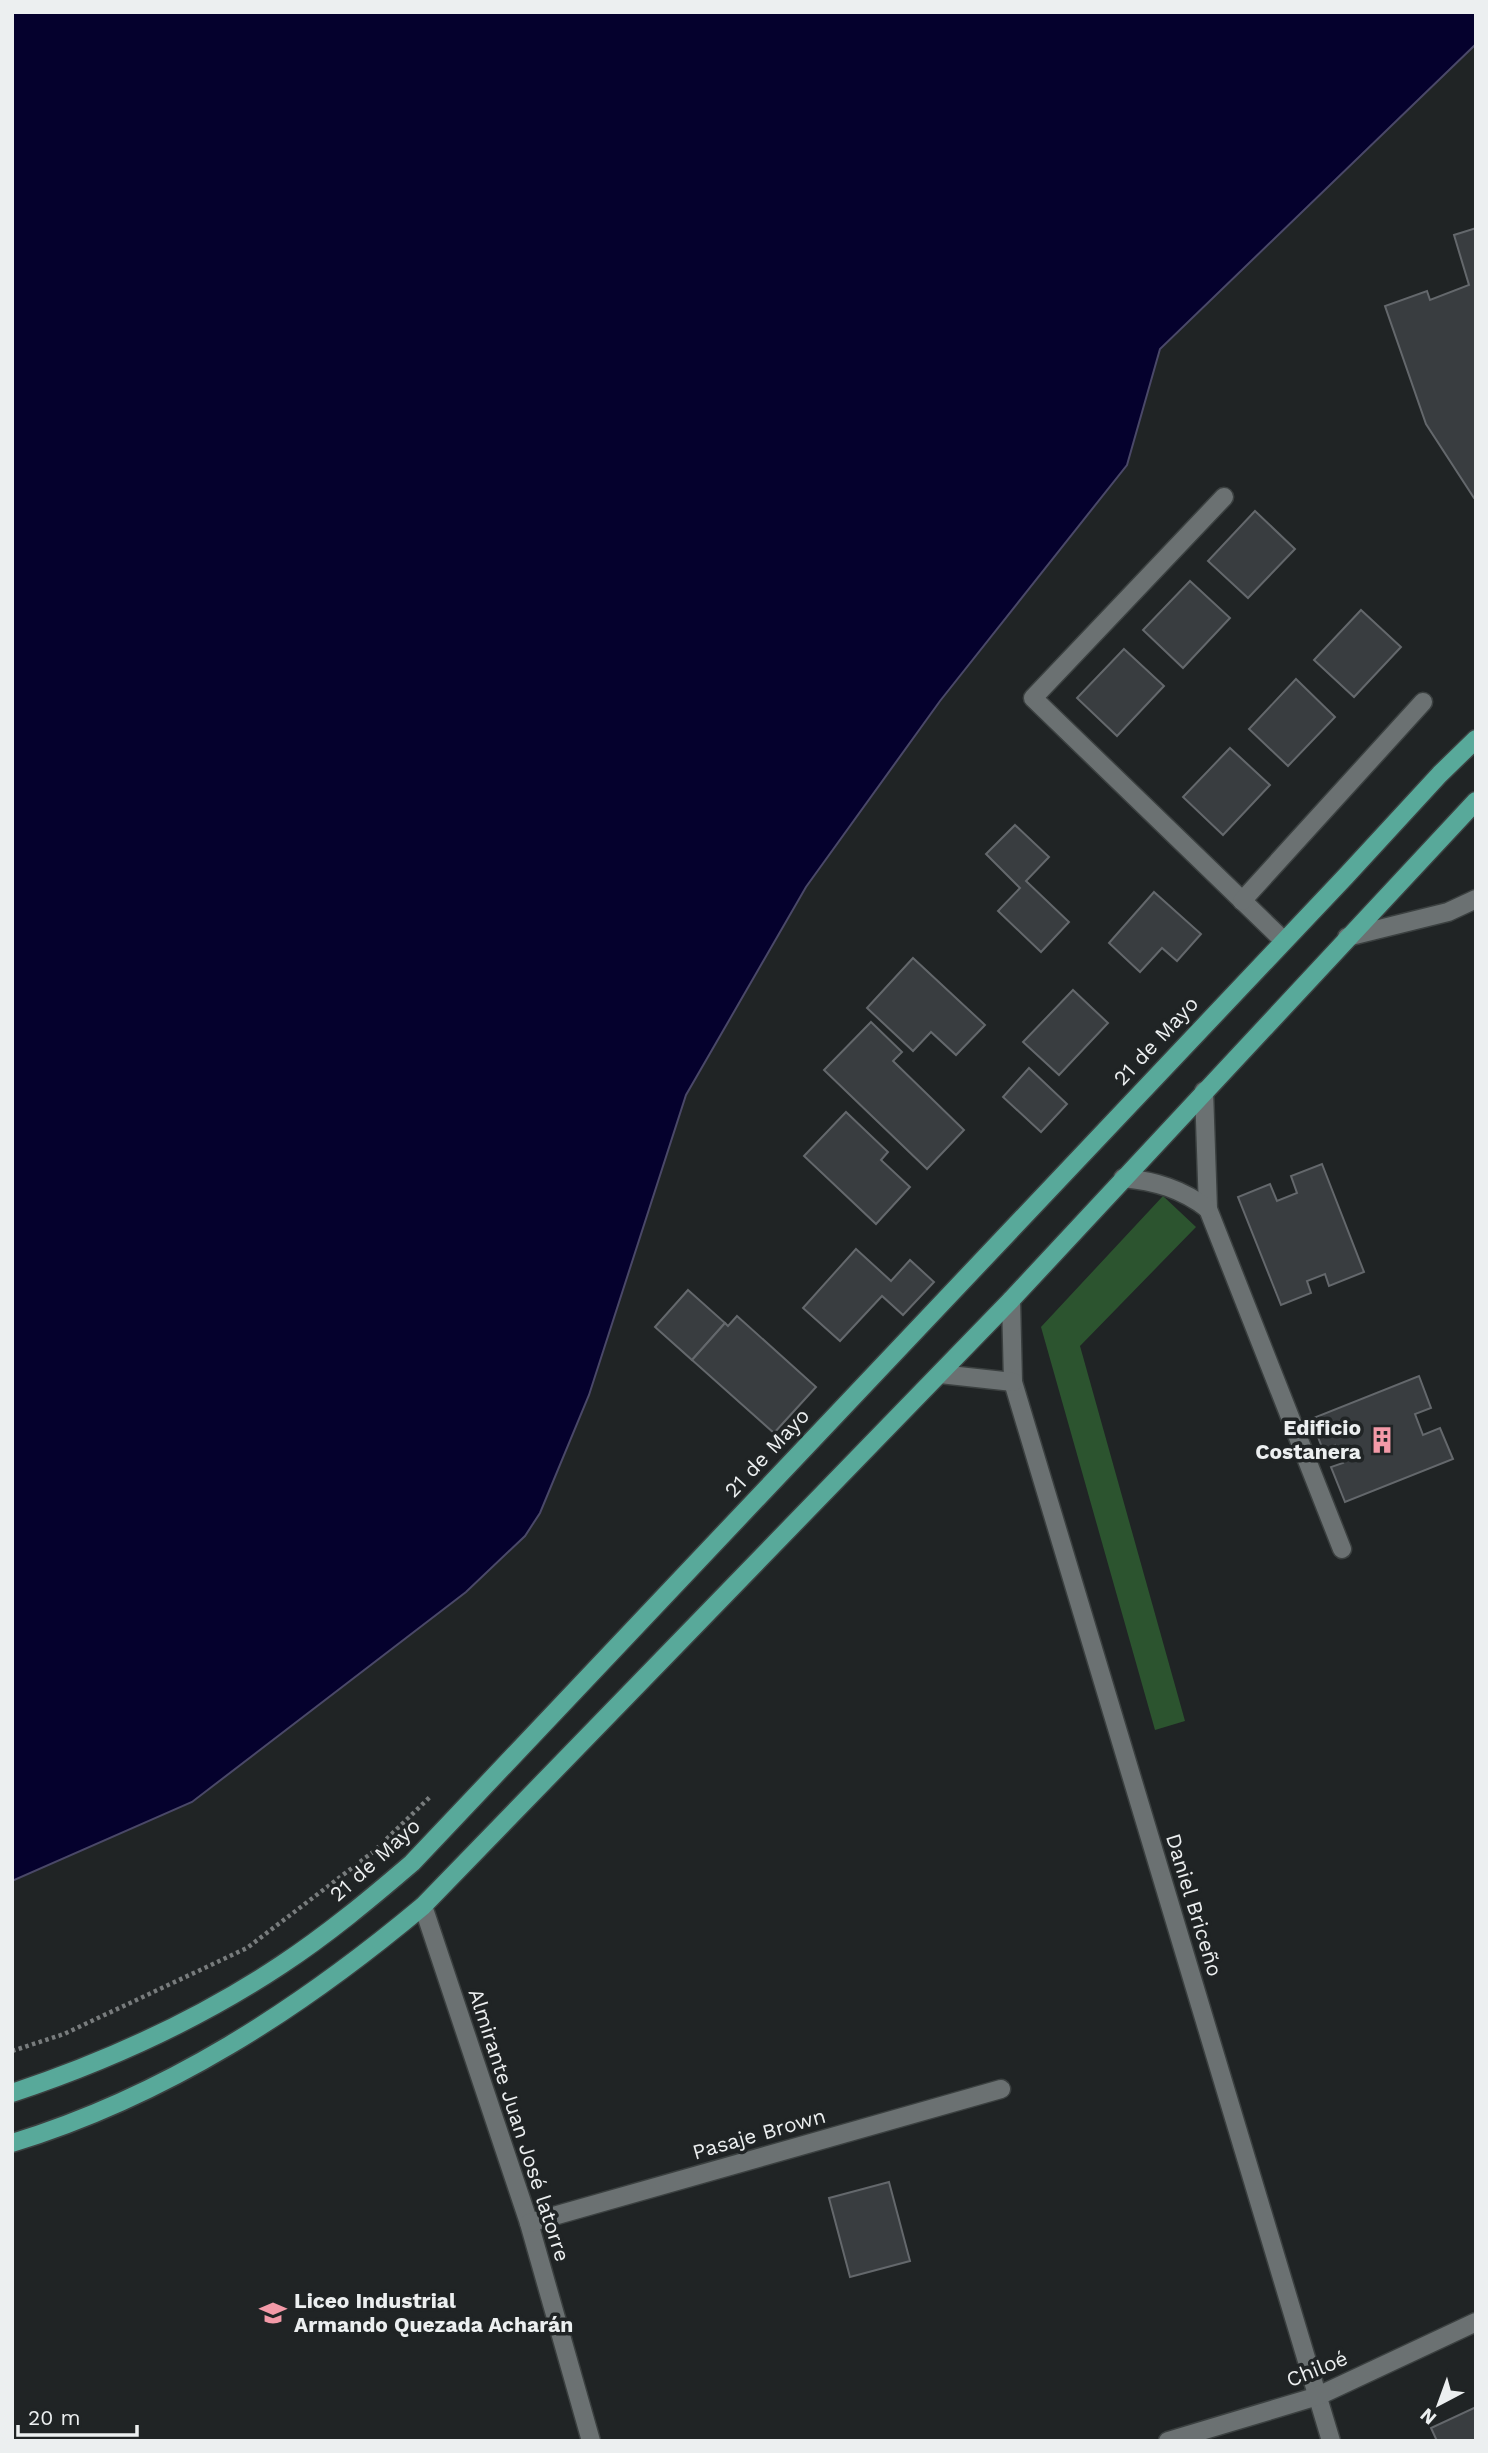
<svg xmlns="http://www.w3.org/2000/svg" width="1488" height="2453" font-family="'Work Sans',sans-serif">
  <rect width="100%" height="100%" fill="#202425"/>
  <!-- green -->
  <polygon fill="#2c542f" points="1163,1196 1196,1227 1080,1346 1185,1721 1155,1730 1041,1327"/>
  <!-- water -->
  <polygon fill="#05012d" stroke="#4a4868" stroke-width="2" points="12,12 1476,12 1476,44 1160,349 1127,465 940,701 806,887 686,1095 589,1395 540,1513 525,1536 466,1592 192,1802 12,1881"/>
  <!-- building -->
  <g fill="#393d40" stroke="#64686c" stroke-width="2">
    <polygon points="1476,228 1476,497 1474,498 1426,424 1385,306 1427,291 1430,300 1469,285 1454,235"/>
    <polygon points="1255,511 1295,549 1248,598 1208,561"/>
    <polygon points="1190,581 1230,618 1183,668 1143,630"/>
    <polygon points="1361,610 1401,647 1354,697 1314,660"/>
    <polygon points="1124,649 1164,686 1117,736 1077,698"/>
    <polygon points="1296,679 1335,717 1288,766 1249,729"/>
    <polygon points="1230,748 1270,785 1223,835 1183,797"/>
    <polygon points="1015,825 1049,857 1026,881 1069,922 1041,952 998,911 1020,888 986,854"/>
    <polygon points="1154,892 1201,934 1177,961 1162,948 1140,972 1109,943"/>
    <polygon points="913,958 985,1025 956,1055 931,1032 913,1051 867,1008"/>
    <polygon points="1073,990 1108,1023 1059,1075 1023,1042"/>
    <polygon points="871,1022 902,1052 893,1061 964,1130 927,1169 824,1070"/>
    <polygon points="1029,1068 1067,1104 1041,1132 1003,1097"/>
    <polygon points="846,1112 888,1152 881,1160 910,1187 876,1224 804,1156"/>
    <polygon points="1322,1164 1364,1272 1329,1286 1325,1274 1307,1281 1311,1293 1281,1305 1238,1197 1270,1184 1277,1201 1297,1193 1291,1176"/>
    <polygon points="856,1249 891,1281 910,1260 934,1282 903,1315 882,1296 840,1341 803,1308"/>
    <polygon points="688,1290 725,1323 692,1360 655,1327"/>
    <polygon points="737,1316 816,1387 774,1433 692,1360 725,1323 728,1326"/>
    <polygon points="1419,1376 1431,1408 1415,1414 1423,1435 1440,1428 1453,1459 1345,1502 1331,1467 1343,1463 1335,1445 1323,1450 1311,1419"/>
    <polygon points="889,2182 910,2261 850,2277 829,2198"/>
    <polygon points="1476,2407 1476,2441 1437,2441 1431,2428"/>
  </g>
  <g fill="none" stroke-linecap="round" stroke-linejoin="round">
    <defs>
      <g id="minor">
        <polyline points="1224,497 1033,698 1283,940"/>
        <polyline points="1242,901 1423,702"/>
        <polyline points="1347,937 1448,912 1476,899"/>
        <polyline points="1204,1091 1208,1209 1342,1549"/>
        <path d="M 1123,1178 C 1155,1181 1182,1189 1208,1209"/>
        <polyline points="1011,1300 1013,1382 1331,2441"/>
        <polyline points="940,1374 1013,1382"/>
        <polyline points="423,1906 529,2223 591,2441"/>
        <polyline points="529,2223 1001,2089"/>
        <polyline points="1168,2441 1318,2396 1476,2322"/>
      </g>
      <g id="major">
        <path d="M 12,2093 C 108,2061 198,2020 281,1965 C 328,1934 370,1899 412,1863 L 1346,876 L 1440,774 L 1476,739"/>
        <path d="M 12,2143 C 166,2096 301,2008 423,1906 L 1011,1300 L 1476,801"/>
      </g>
    </defs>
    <!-- minor casing -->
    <use href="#minor" stroke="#3b4040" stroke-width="21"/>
    <!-- major casing -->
    <use href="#major" stroke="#3b4040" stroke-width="21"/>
    <!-- path -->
    <polyline stroke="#787c7d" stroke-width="4.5" stroke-dasharray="3.5 3.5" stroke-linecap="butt" points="12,2051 64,2034 247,1948 373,1852 431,1796"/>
    <!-- minor -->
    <use href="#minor" stroke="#6b7172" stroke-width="18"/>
    <!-- major -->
    <use href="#major" stroke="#58a99a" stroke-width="18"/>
  </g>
  <!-- icons -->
  <defs>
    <symbol id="building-bare" viewBox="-9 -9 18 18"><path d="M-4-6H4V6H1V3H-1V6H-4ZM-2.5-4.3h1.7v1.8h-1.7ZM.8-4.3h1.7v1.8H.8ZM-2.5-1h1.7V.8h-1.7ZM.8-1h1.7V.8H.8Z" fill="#f39aa8" stroke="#202425" stroke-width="2.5" paint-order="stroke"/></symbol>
    <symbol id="school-bare" viewBox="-9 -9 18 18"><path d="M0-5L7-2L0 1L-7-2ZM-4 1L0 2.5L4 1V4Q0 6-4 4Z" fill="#f39aa8" stroke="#202425" stroke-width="2.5" paint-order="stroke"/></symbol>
  </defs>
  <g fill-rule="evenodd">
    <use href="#building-bare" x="1363" y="1421" width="38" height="38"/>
    <use href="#school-bare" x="254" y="2294" width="38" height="38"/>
  </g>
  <g text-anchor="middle" stroke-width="7" stroke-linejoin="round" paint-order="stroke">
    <!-- street labels -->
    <g font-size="21" fill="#eceff0" stroke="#202425">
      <text transform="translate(1156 1041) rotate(-47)" y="7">21 de Mayo</text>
      <text transform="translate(767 1453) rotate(-47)" y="7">21 de Mayo</text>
      <text transform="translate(375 1860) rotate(-42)" y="7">21 de Mayo</text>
      <text transform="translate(1194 1905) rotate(73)" y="7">Daniel Briceño</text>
      <text transform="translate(519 2125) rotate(72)" y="7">Almirante Juan José latorre</text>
      <text transform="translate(759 2134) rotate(-16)" y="7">Pasaje Brown</text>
      <text transform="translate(1317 2369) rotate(-22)" y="7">Chiloé</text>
    </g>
    <!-- poi labels -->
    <g font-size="21" font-weight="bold" fill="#eceff0" stroke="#202425" text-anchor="end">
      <text x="1361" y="1435">Edificio<tspan x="1361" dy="24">Costanera</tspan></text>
      <text x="294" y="2308" text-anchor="start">Liceo Industrial<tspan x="294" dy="24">Armando Quezada Acharán</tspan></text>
    </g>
  </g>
  <!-- border -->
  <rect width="1488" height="2453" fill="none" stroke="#eceff0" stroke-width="28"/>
  <!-- north arrow -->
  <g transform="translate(1439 2404) rotate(221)" stroke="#202425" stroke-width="5" paint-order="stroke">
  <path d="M0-5L12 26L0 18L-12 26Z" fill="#eceff0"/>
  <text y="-10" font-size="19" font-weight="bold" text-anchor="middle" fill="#eceff0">N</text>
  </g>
  <!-- scale -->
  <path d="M18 2425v10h119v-10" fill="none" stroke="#eceff0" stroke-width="3.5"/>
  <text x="28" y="2425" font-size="21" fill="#eceff0" stroke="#202425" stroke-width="5" paint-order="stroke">20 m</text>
</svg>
